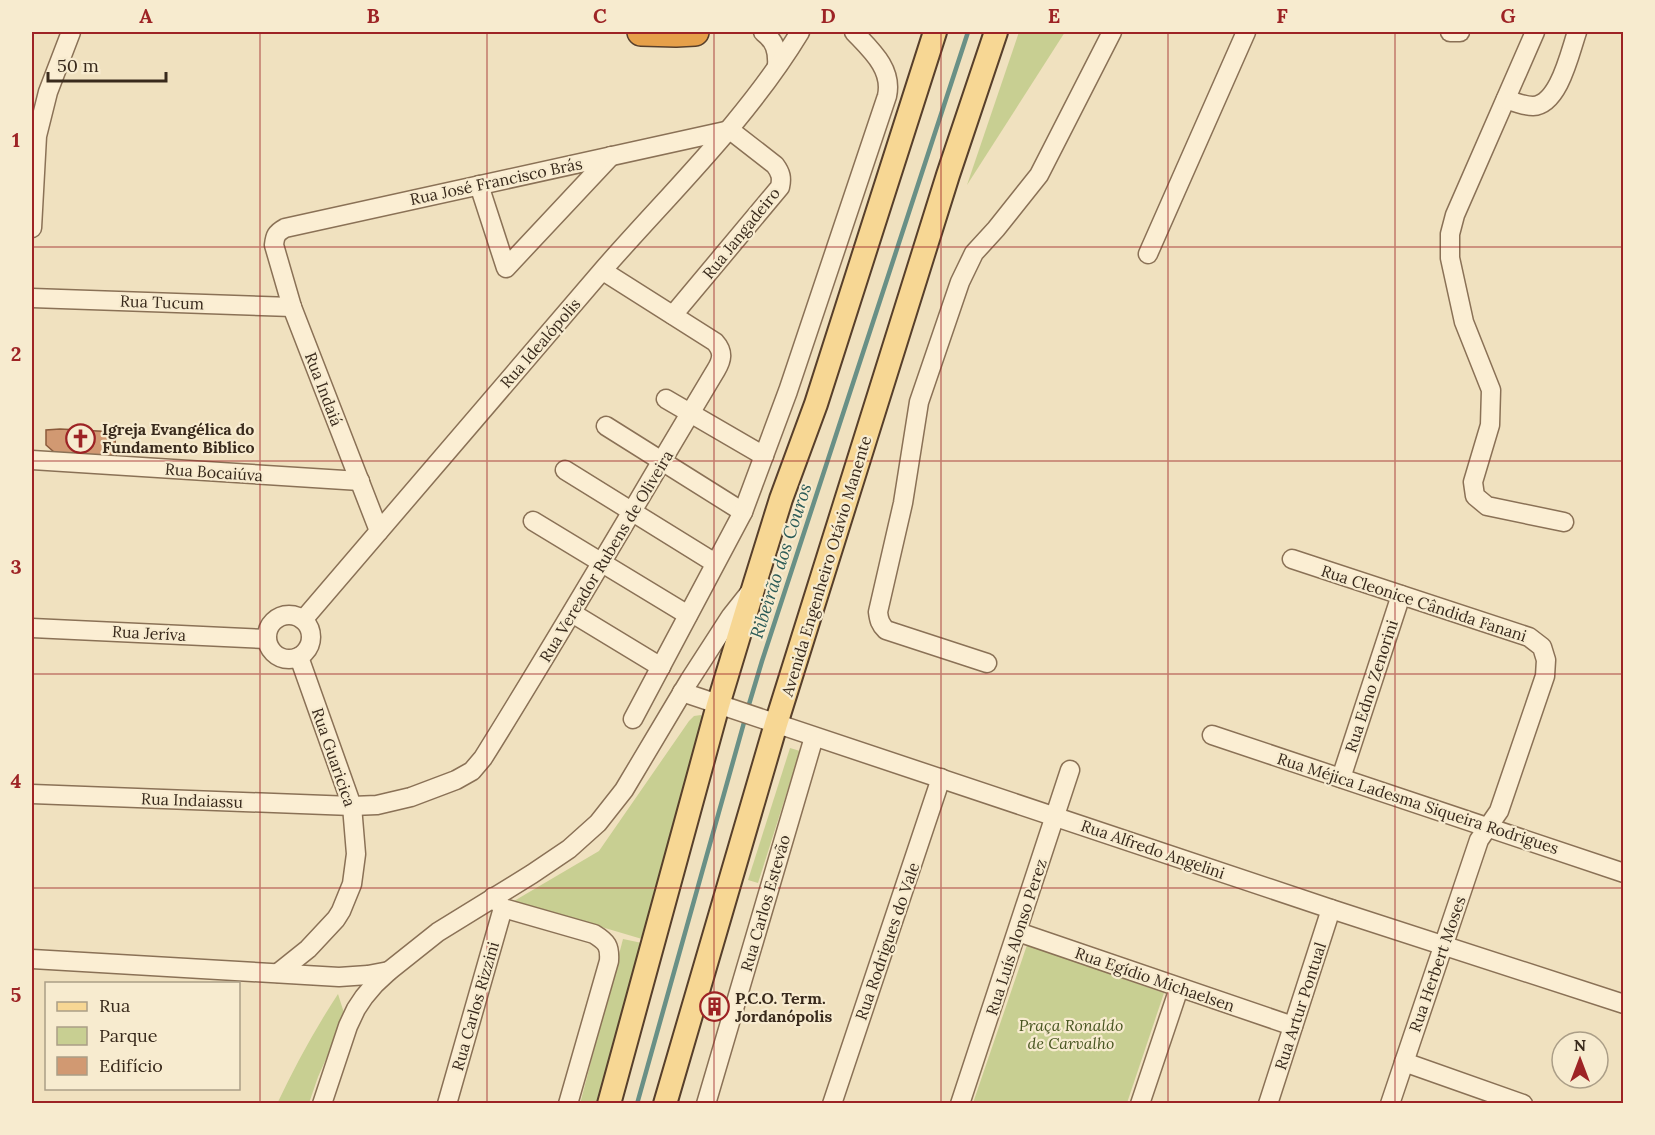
<svg xmlns="http://www.w3.org/2000/svg" width="1655" height="1135" font-family="Lora,serif">
  <rect width="100%" height="100%" fill="#f0e1bf"/>
  <!-- green -->
  <g fill="#c8cf92">
    <polygon points="1019,32 1065,32 967,185"/>
    <polygon points="701,715 707,725 642,939 514,901 599,851 689,721 694,716"/>
    <polygon points="790,748 800,751 758,883 748,880"/>
    <polygon points="623,939 642,943 599,1103 580,1104"/>
    <polygon points="1027,945 1164,993 1127,1103 973,1103"/>
    <path d="M 338,994 L 345,1016 L 318,1077 L 309,1103 L 277,1104 C 295,1066 315,1029 338,994 Z"/>
  </g>
  <g fill="none" stroke-linecap="round" stroke-linejoin="round">
    <!-- stream -->
    <g stroke="#699086" stroke-width="4.5">
      <polyline points="747,711 762,661 968,32"/>
      <polyline points="637,1104 745,719"/>
    </g>
  </g>
  <!-- building -->
  <g fill="#d19972" stroke="#8b5a3b" stroke-width="1.5">
    <polygon points="60,429 116,432 114,456 71,455 54,452 46,445 46,430"/>
    <polygon points="710,1001 721,1003 716,1014 708,1012"/>
  </g>
  <g fill="none" stroke-linecap="round" stroke-linejoin="round">
    <defs>
      <g id="minor">
        <path d="M 763,32 C 775,41 778,51 777,66"/>
        <polyline points="1450,32 1460,32"/>
        <polyline points="1535,32 1455,215 1450,234 1450,258 1464,322 1491,390 1490,425 1473,482 1475,496 1487,506 1564,522"/>
        <path d="M 1506,99 C 1514,102 1524,106 1533,106 C 1559,105 1570,52 1577,32"/>
        <polyline points="479,185 506,268 611,156"/>
        <polyline points="32,228 37,136 48,92 71,32"/>
        <polyline points="1148,254 1246,32"/>
        <polyline points="32,298 292,307"/>
        <polyline points="666,399 764,456"/>
        <polyline points="606,426 743,512"/>
        <polyline points="32,460 360,481"/>
        <polyline points="565,470 715,563"/>
        <polyline points="533,521 688,615"/>
        <path d="M 379,531 L 292,307 L 274,245 C 275,236 276,233 285,228 L 730,130 L 775,165 C 781,173 782,178 780,187 L 673,315"/>
        <polyline points="1292,559 1529,637 1542,647 1546,660 1545,676 1499,811 1479,840 1390,1104"/>
        <polyline points="572,613 661,667"/>
        <circle cx="289" cy="637" r="22"/>
        <path d="M 303,620 C 402,504 501,388 601,272 C 669,194 746,121 800,32"/>
        <polyline points="32,628 266,639"/>
        <path d="M 987,663 L 886,630 C 880,624 879,620 878,612 L 903,503 L 919,402 L 960,282 L 974,253 L 996,229 L 1039,175 L 1112,32"/>
        <polyline points="682,692 1331,909 1624,1004"/>
        <path d="M 633,719 L 743,512 L 788,391 L 887,96 C 893,69 871,50 854,32"/>
        <polyline points="1212,735 1624,873"/>
        <polyline points="1341,778 1401,595"/>
        <path d="M 32,794 L 352,806 L 377,805 L 411,797 L 456,780 L 472,771 L 483,758 C 563,630 638,500 716,370 C 722,360 724,352 715,342 L 603,271"/>
        <path d="M 493,897 L 503,908 L 594,934 C 607,942 610,946 609,961 L 568,1104"/>
        <polyline points="1018,932 1293,1026"/>
        <polyline points="32,959 339,977 368,975 389,971"/>
        <polyline points="278,973 308,949 336,919 341,911 352,884 356,854 352,806 299,657"/>
        <polyline points="1404,1062 1523,1104"/>
        <polyline points="322,1104 348,1026 356,1009 364,997 375,984 389,971 438,932 532,874 569,849 598,823 624,790 689,681 731,616 750,592"/>
        <polyline points="447,1104 503,908"/>
        <polyline points="706,1104 814,737"/>
        <polyline points="832,1104 941,778"/>
        <polyline points="960,1104 1070,770"/>
        <polyline points="1140,1104 1179,988"/>
        <polyline points="1268,1104 1331,909"/>
      </g>
      <g id="major">
        <polyline points="609,1104 718,705 754,586 781,499 816,404 935,32"/>
        <polyline points="665,1104 776,724 948,175 996,32"/>
      </g>
      <polyline id="highway" points="641,32 676,33 695,32"/>
    </defs>
    <!-- minor casing -->
    <use href="#minor" stroke="#8a7156" stroke-width="21"/>
    <!-- major casing -->
    <use href="#major" stroke="#573f2b" stroke-width="26"/>
    <!-- highway casing -->
    <use href="#highway" stroke="#573f2b" stroke-width="30"/>
    <!-- minor -->
    <use href="#minor" stroke="#fbeed3" stroke-width="18"/>
    <!-- major -->
    <use href="#major" stroke="#f7d794" stroke-width="22"/>
    <!-- highway -->
    <use href="#highway" stroke="#e6a04a" stroke-width="27"/>
  </g>
  <!-- grid -->
  <path fill="none" stroke="#9d2325" stroke-width="1.5" stroke-opacity="0.55" d="M 260,32 L 260,1104M 487,32 L 487,1104M 714,32 L 714,1104M 941,32 L 941,1104M 1168,32 L 1168,1104M 1395,32 L 1395,1104M 32,247 L 1624,247M 32,461 L 1624,461M 32,674 L 1624,674M 32,888 L 1624,888"/>
  <!-- icons -->
  <defs>
    <symbol id="church-ring" viewBox="-11 -11 22 22"><circle r="9.5" fill="#f7ebcf" stroke="#9d2325" stroke-width="1.5"/><path d="M-1.2-6h2.4v3.5h3.3v2.4h-3.3V6h-2.4V-.1h-3.3v-2.4h3.3Z" fill="#9d2325"/></symbol>
    <symbol id="building-ring" viewBox="-11 -11 22 22"><circle r="9.5" fill="#f7ebcf" stroke="#9d2325" stroke-width="1.5"/><path d="M-4-6H4V6H1V3H-1V6H-4ZM-2.5-4.3h1.7v1.8h-1.7ZM.8-4.3h1.7v1.8H.8ZM-2.5-1h1.7V.8h-1.7ZM.8-1h1.7V.8H.8Z" fill="#9d2325"/></symbol>
  </defs>
  <g fill-rule="evenodd">
    <use href="#church-ring" x="64" y="422" width="33" height="33"/>
    <use href="#building-ring" x="698" y="990" width="33" height="33"/>
  </g>
  <g text-anchor="middle" stroke-width="4.5" stroke-linejoin="round" paint-order="stroke">
    <!-- street labels -->
    <g font-size="16" fill="#392a1c" stroke="#f7ebcf">
      <text transform="translate(496 181) rotate(-12)" y="6">Rua José Francisco Brás</text>
      <text transform="translate(741 233) rotate(-51)" y="6">Rua Jangadeiro</text>
      <text transform="translate(162 302) rotate(2)" y="6">Rua Tucum</text>
      <text transform="translate(540 343) rotate(-49)" y="6">Rua Idealópolis</text>
      <text transform="translate(324 389) rotate(69)" y="6">Rua Indaiá</text>
      <text transform="translate(214 472) rotate(4)" y="6">Rua Bocaiúva</text>
      <text transform="translate(606 556) rotate(-59)" y="6">Rua Vereador Rubens de Oliveira</text>
      <text transform="translate(826 566) rotate(-73)" y="6">Avenida Engenheiro Otávio Manente</text>
      <text transform="translate(1424 603) rotate(18)" y="6">Rua Cleonice Cândida Fanani</text>
      <text transform="translate(149 633) rotate(3)" y="6">Rua Jeríva</text>
      <text transform="translate(1371 686) rotate(-72)" y="6">Rua Edno Zenorini</text>
      <text transform="translate(334 757) rotate(71)" y="6">Rua Guaricica</text>
      <text transform="translate(192 800) rotate(2)" y="6">Rua Indaiassu</text>
      <text transform="translate(1418 803) rotate(18)" y="6">Rua Méjica Ladesma Siqueira Rodrigues</text>
      <text transform="translate(1153 849) rotate(19)" y="6">Rua Alfredo Angelini</text>
      <text transform="translate(765 903) rotate(-74)" y="6">Rua Carlos Estevão</text>
      <text transform="translate(1016 937) rotate(-72)" y="6">Rua Luís Alonso Perez</text>
      <text transform="translate(887 941) rotate(-71)" y="6">Rua Rodrigues do Vale</text>
      <text transform="translate(1437 964) rotate(-71)" y="6">Rua Herbert Moses</text>
      <text transform="translate(1155 979) rotate(19)" y="6">Rua Egídio Michaelsen</text>
      <text transform="translate(475 1006) rotate(-74)" y="6">Rua Carlos Rizzini</text>
      <text transform="translate(1300 1006) rotate(-72)" y="6">Rua Artur Pontual</text>
    </g>
    <!-- poi labels -->
    <g font-size="16" font-weight="bold" fill="#392a1c" stroke="#f7ebcf" text-anchor="start">
      <text x="102" y="435">Igreja Evangélica do<tspan x="102" dy="18">Fundamento Biblico</tspan></text>
      <text x="735" y="1004">P.C.O. Term.<tspan x="735" dy="18">Jordanópolis</tspan></text>
    </g>
    <!-- park labels -->
    <g font-size="16" font-style="italic" fill="#495621" stroke="#f7ebcf">
      <text x="1071" y="1031">Praça Ronaldo<tspan x="1071" dy="18">de Carvalho</tspan></text>
    </g>
    <!-- water labels -->
    <g font-size="18" font-style="italic" fill="#2a5a56" stroke="#f7ebcf">
      <text transform="translate(781 561) rotate(-72)" y="6">Ribeirão dos Couros</text>
    </g>
  </g>
  <!-- border -->
  <rect width="1655" height="1135" fill="none" stroke="#f7ebcf" stroke-width="66"/>
  <!-- legend -->
  <rect x="45" y="982" width="195" height="108" fill="#f7ebcf" stroke="#ab9e87" stroke-width="1.5"/>
  <rect x="57" y="1002" width="30" height="9" fill="#f7d794" stroke="#ab9e87" stroke-width="1.5"/>
  <text x="99" y="1012" font-size="18" fill="#392a1c">Rua</text>
  <rect x="57" y="1027" width="30" height="18" fill="#c8cf92" stroke="#ab9e87" stroke-width="1.5"/>
  <text x="99" y="1042" font-size="18" fill="#392a1c">Parque</text>
  <rect x="57" y="1057" width="30" height="18" fill="#d19972" stroke="#ab9e87" stroke-width="1.5"/>
  <text x="99" y="1072" font-size="18" fill="#392a1c">Edifício</text>
  <!-- north arrow -->
  <g transform="translate(1580 1060)"><circle r="28" fill="#f7ebcf" stroke="#ab9e87" stroke-width="1.5"/>
  <path d="M0-4.5L10 22L0 15L-10 22Z" fill="#9d2325"/>
  <text y="-9" font-size="16" font-weight="bold" text-anchor="middle" fill="#392a1c">N</text>
  </g>
  <!-- scale -->
  <path d="M48 72v9h118v-9" fill="none" stroke="#392a1c" stroke-width="3"/>
  <text x="57" y="72" font-size="18" fill="#392a1c" stroke="#f7ebcf" stroke-width="4.5" paint-order="stroke">50 m</text>
  <rect x="33" y="33" width="1589" height="1069" fill="none" stroke="#9d2325" stroke-width="2"/>
  <g font-size="20" text-anchor="middle" font-weight="bold" fill="#9d2325">
    <text x="146" y="23">A</text>
    <text x="373" y="23">B</text>
    <text x="600" y="23">C</text>
    <text x="828" y="23">D</text>
    <text x="1054" y="23">E</text>
    <text x="1282" y="23">F</text>
    <text x="1508" y="23">G</text>
    <text x="16" y="147">1</text>
    <text x="16" y="361">2</text>
    <text x="16" y="574">3</text>
    <text x="16" y="788">4</text>
    <text x="16" y="1002">5</text>
  </g>
</svg>
